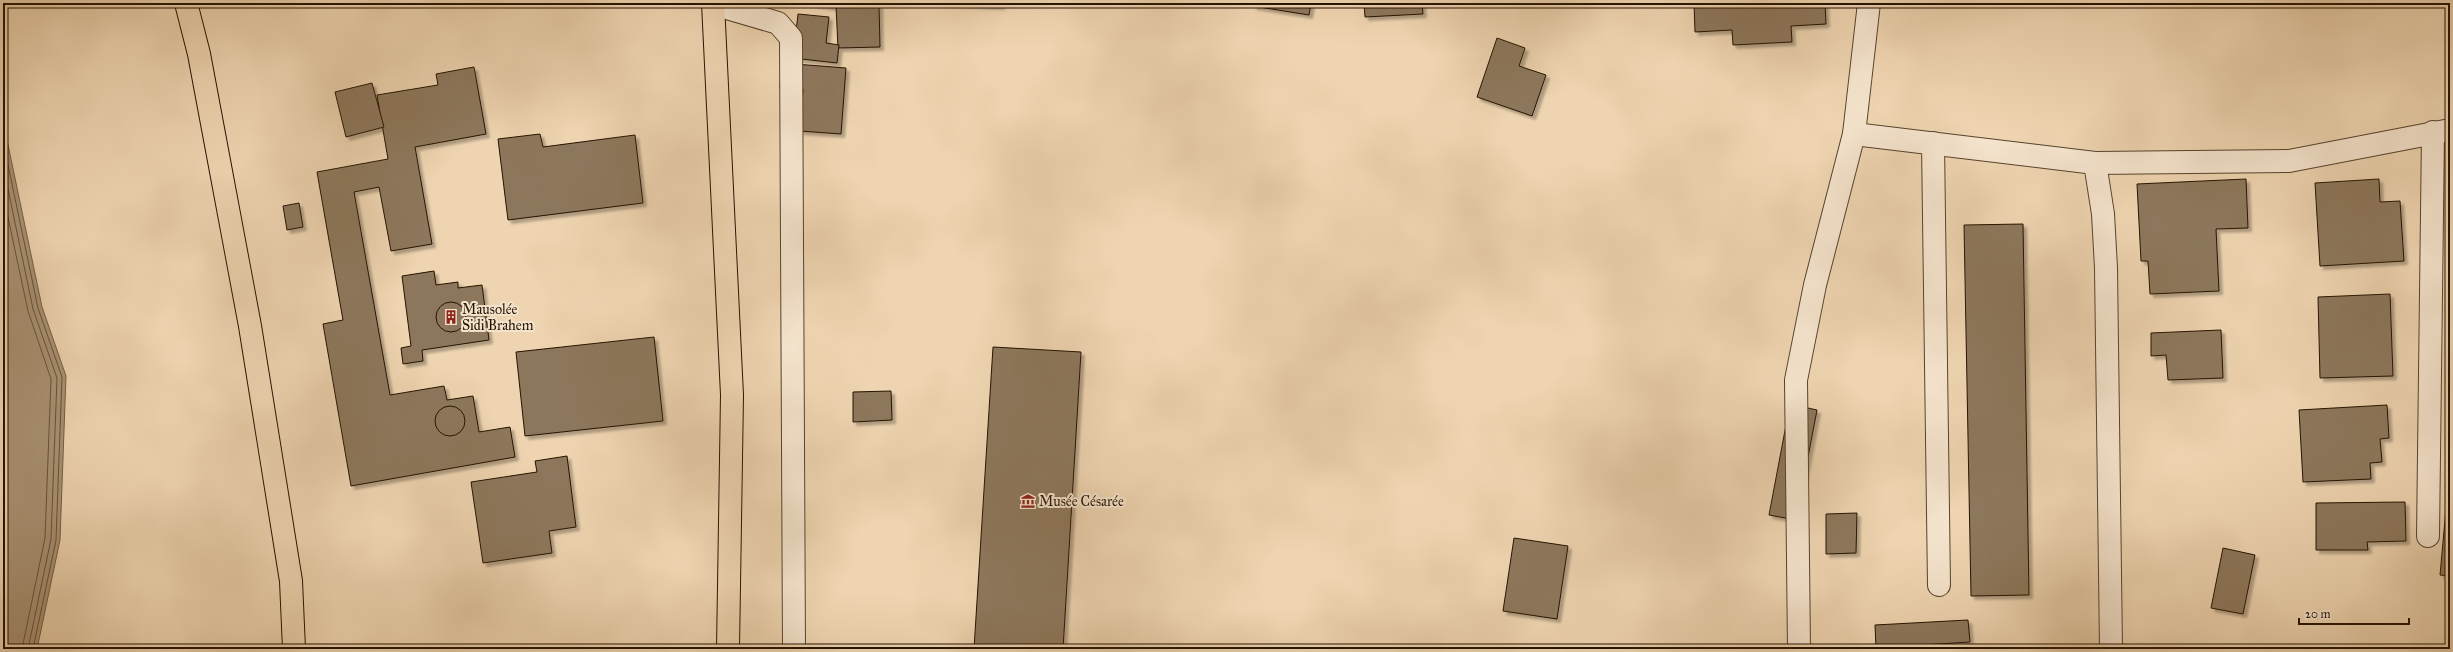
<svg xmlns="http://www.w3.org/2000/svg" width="2453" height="652" font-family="'IM FELL Great Primer',serif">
  <defs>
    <filter id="shadow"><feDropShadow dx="3.5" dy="3.5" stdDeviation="1" flood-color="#0004"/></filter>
  </defs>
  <rect width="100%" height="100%" fill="#eed4b0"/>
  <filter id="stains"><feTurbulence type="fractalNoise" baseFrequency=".005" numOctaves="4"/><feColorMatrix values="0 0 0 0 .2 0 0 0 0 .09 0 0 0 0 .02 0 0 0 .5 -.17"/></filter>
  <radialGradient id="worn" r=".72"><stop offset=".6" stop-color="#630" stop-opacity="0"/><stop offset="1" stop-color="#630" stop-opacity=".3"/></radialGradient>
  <!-- water -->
  <polygon fill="#a99274" stroke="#745f46" points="3,121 42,307 66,376 60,540 37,649 3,649"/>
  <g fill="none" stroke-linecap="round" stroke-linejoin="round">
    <!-- shore -->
    <g stroke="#66523a" stroke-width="1">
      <polyline points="3,141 38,308 62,377 56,540 33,649"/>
      <polyline points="3,165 33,309 57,378 51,539 28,649"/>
      <polyline points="3,194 28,311 51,379 45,538 22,649"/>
    </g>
  </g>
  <!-- building -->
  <g fill="#8d775c" stroke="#241300" filter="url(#shadow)">
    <polygon points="806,3 840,3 840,8"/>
    <polygon points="941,3 1001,3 1001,6"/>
    <polygon points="1254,3 1311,3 1309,15 1253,6"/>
    <polygon points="1364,3 1422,3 1423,14 1365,17"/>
    <polygon points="1694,3 1825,3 1826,24 1791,26 1792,42 1733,45 1732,30 1695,32"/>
    <polygon points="879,4 880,47 838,48 836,6"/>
    <polygon points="798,14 829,17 826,43 839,45 837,63 793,58"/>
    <polygon points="1497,38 1525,48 1519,66 1546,75 1532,116 1477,97"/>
    <polygon points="782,63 846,68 841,134 800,131 803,89 780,88"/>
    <polygon points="474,67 486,134 415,147 432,244 391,251 379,187 354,192 390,395 444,386 447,400 473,396 479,432 510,427 515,457 351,486 323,324 343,320 317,172 388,159 377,95 438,85 436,74"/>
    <polygon points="372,83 384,127 346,137 335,92"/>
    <polygon points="540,134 543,147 635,135 643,203 508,220 498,139"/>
    <polygon points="2246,179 2248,228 2216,229 2219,291 2150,294 2148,261 2141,261 2137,184"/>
    <polygon points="2379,179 2380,202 2400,201 2404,261 2320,266 2315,183"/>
    <polygon points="299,203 303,227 287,230 283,206"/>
    <polygon points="2023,224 2029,595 1971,596 1964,225"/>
    <polygon points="434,271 436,285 458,282 458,288 482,285 489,340 422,350 423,361 403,364 401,348 411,346 402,276"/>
    <polygon points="2390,294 2393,376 2320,378 2318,297"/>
    <circle cx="451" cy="317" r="15"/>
    <polygon points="2221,330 2223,378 2168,380 2166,355 2151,356 2151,333"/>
    <polygon points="654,337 663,421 525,436 516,352"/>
    <polygon points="993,347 1081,352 1063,649 974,649"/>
    <polygon points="891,391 892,420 853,422 853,392"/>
    <polygon points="1790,404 1817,410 1796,520 1769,515"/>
    <polygon points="2387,405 2389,438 2380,439 2382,462 2370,463 2371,479 2303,482 2299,410"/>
    <circle cx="450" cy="421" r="15"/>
    <polygon points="567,456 576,527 549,531 552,553 483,563 471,482 537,472 535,461"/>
    <polygon points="2405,502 2406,541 2367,542 2368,550 2316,550 2316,503"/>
    <polygon points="2446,509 2450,509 2450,576 2440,575"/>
    <polygon points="1857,513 1856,553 1826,554 1826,514"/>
    <polygon points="1514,538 1568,546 1557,619 1503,611"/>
    <polygon points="2223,548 2255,555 2243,614 2211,608"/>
    <polygon points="1968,620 1970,642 1876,648 1875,625"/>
  </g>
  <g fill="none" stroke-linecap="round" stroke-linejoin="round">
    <defs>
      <g id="street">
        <polyline points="713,4 778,23 791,38 794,649"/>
        <polyline points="1854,134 2095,163 2289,161 2450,130"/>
        <polyline points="1933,143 1939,585"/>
        <polyline points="2095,163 2103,214 2106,268 2111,649"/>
        <polyline points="2428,536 2433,132"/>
        <polyline points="1799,649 1796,380 1815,285 1854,134 1869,3"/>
      </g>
      <g id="primary">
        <polyline points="186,3 199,54 250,326 291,581 294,649"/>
        <polyline points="713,3 732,395 728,649"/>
      </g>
    </defs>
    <!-- street casing -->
    <use href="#street" stroke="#56432c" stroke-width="24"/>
    <!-- primary casing -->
    <use href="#primary" stroke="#241300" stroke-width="24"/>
    <!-- street -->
    <use href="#street" stroke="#f4e3cc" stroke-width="22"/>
    <!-- primary -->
    <use href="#primary" stroke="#eed4b0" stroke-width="22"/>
  </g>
  <!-- icons -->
  <defs>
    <symbol id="building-bare" viewBox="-9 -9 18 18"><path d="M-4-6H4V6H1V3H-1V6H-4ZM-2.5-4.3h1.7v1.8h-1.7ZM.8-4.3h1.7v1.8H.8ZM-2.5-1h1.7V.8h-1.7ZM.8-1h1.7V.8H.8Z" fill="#8f2418" stroke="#f4e3cc" stroke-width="2.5" paint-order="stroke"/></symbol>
    <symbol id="museum-bare" viewBox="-9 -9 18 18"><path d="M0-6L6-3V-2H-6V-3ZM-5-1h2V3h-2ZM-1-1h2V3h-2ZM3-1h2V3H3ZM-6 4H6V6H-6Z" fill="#8f2418" stroke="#f4e3cc" stroke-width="2.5" paint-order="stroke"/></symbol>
  </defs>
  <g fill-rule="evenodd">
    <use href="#building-bare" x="441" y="307" width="20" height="20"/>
    <use href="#museum-bare" x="1018" y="491" width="20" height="20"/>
  </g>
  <g text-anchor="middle" stroke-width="4" stroke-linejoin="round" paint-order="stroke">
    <!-- poi labels -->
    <g font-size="14" fill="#241300" stroke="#f4e3cc" text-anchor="start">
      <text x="462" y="314">Mausolée<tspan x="462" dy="16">Sidi Brahem</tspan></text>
      <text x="1039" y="506">Musée Césarée</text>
    </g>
  </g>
  <!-- margin -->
  <rect width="2453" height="652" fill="none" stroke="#eed4b0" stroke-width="16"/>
  <rect x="4" y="4" width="2445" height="644" fill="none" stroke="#241300" stroke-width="2"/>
  <rect x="8" y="8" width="2437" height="636" fill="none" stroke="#241300"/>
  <!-- scale -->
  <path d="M2299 618v6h110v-6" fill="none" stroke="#241300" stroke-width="2"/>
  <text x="2305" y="618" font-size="12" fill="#241300" stroke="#f4e3cc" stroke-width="3" paint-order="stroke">20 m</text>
  <rect width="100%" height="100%" filter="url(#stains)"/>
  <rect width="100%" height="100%" fill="url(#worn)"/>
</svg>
